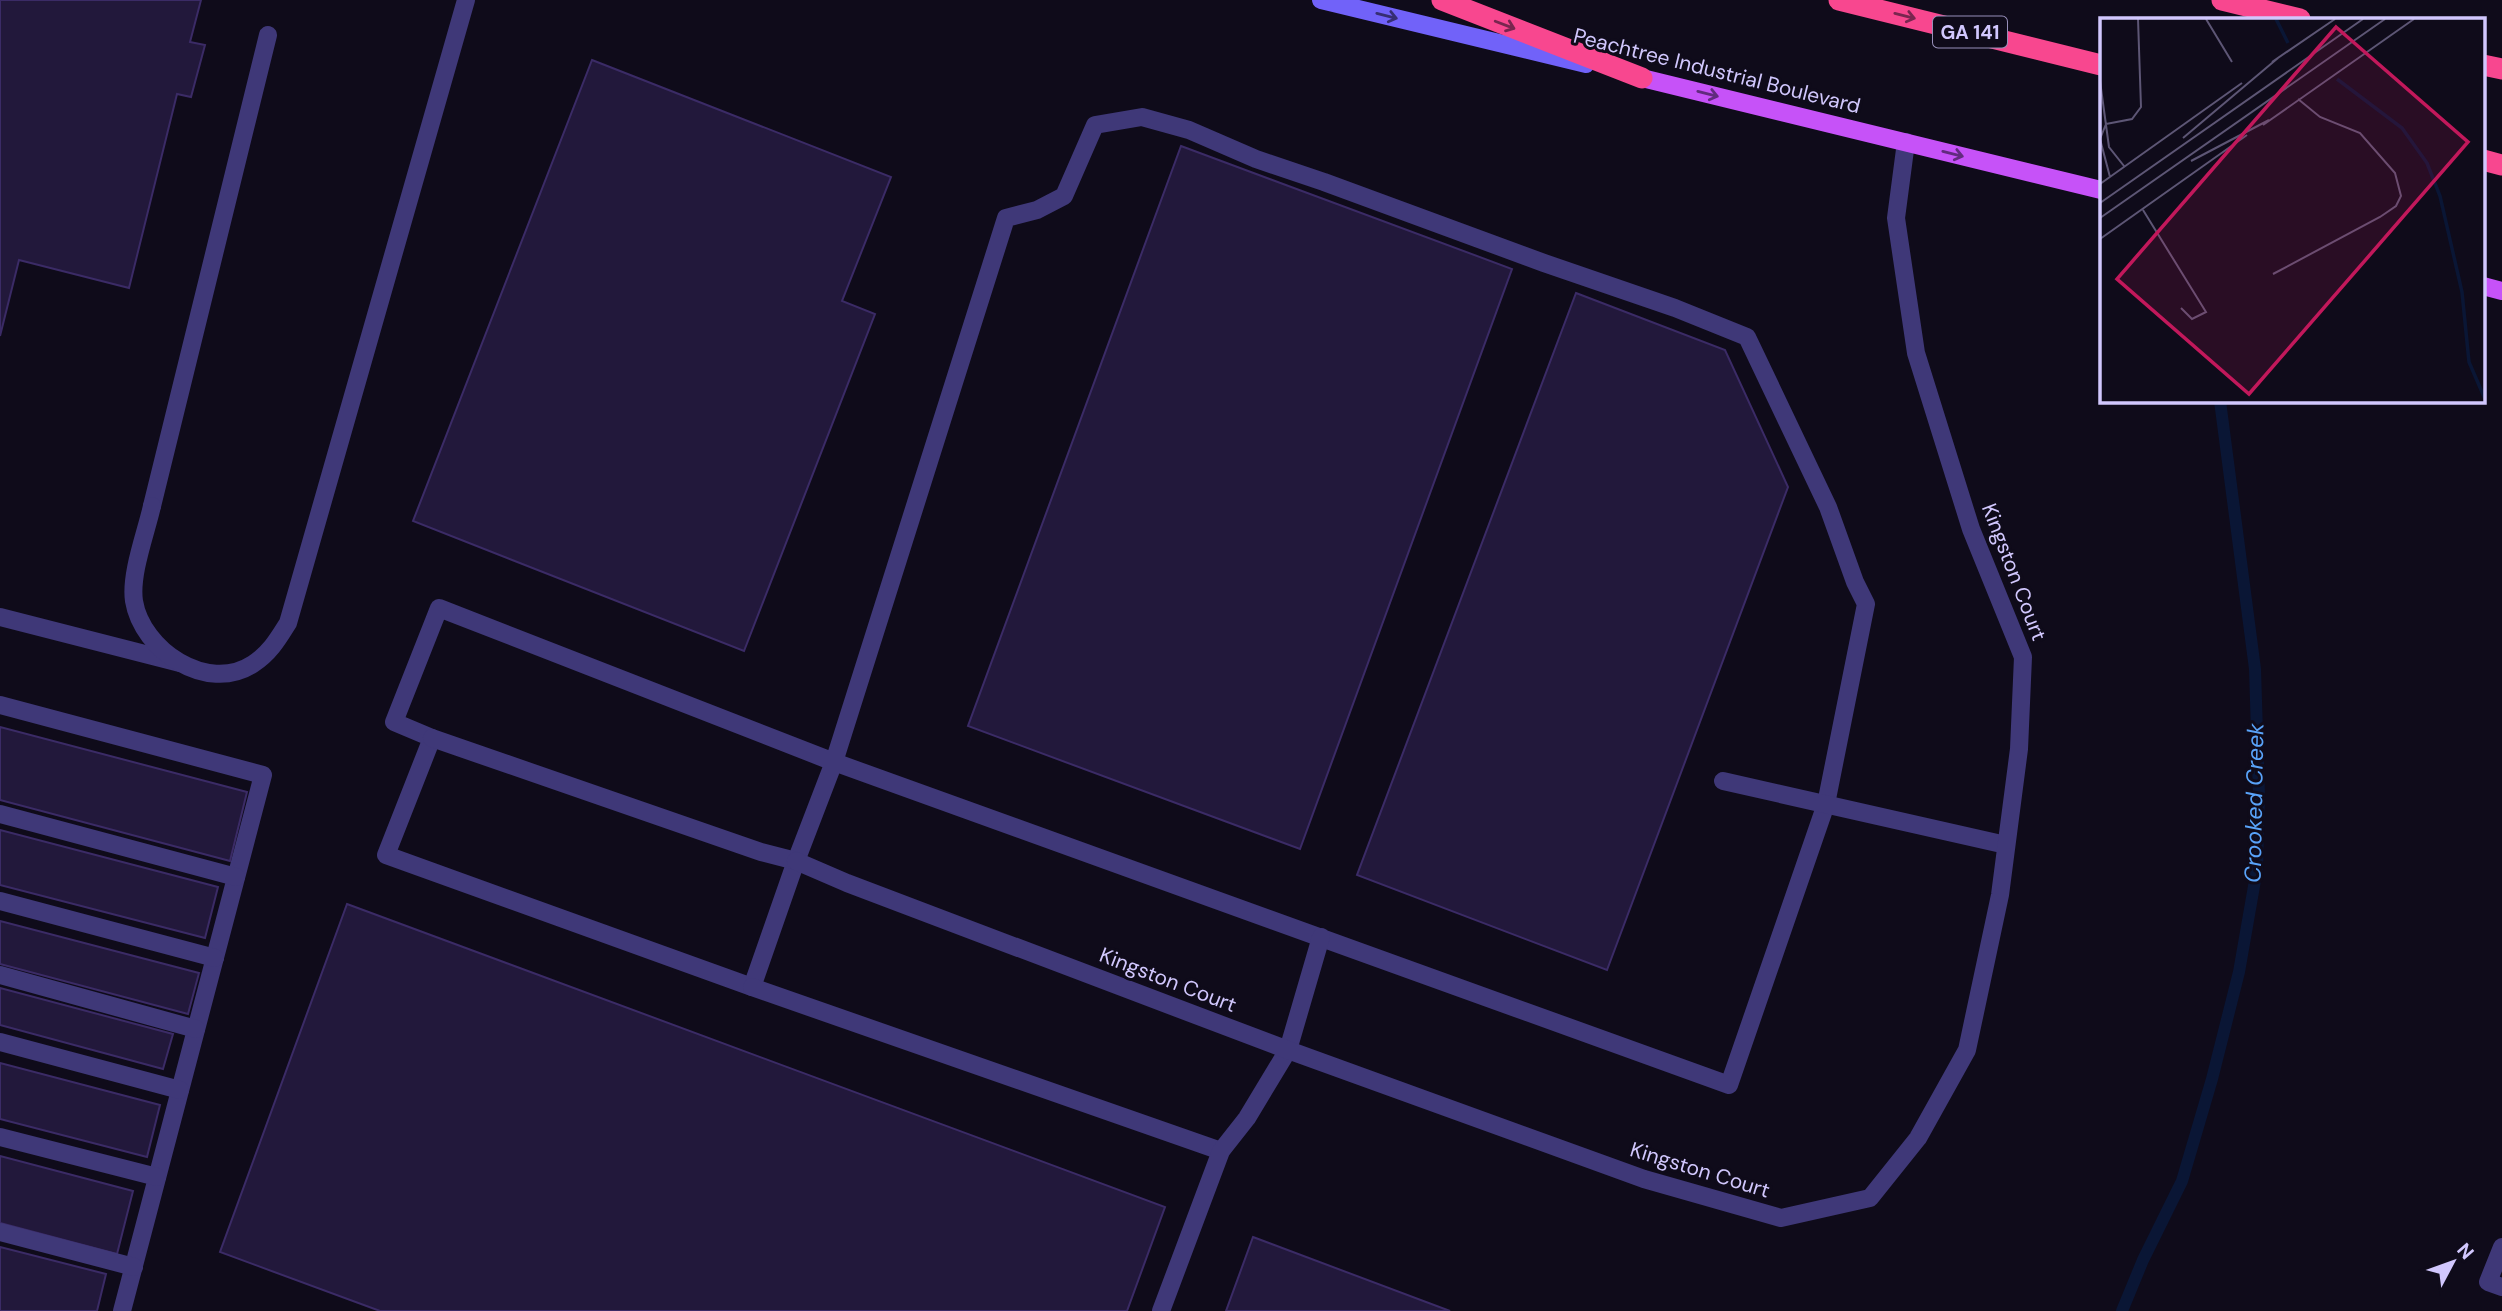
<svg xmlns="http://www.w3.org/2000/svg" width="2502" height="1311" font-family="'DM Sans',sans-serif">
  <rect width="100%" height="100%" fill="#0f0b1a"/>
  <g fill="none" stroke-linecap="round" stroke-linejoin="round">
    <!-- stream -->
    <polyline stroke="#0a1635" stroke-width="12" points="2122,1311 2143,1260 2182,1181 2212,1079 2239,972 2257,869 2259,795 2255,669 2220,401"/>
  </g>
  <!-- building -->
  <g fill="#22183b" stroke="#3b2b66" stroke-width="2">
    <polygon points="0,0 201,0 190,42 205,45 191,97 177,94 129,288 19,260 0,336"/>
    <polygon points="592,60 891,177 842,301 875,314 744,651 413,521"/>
    <polygon points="1181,146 1512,269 1300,849 968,726"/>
    <polygon points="1576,293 1725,350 1788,487 1607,970 1357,875"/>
    <polygon points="0,727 247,792 230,861 0,800"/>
    <polygon points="0,830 218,887 205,938 0,885"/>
    <polygon points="347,904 1165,1207 1127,1311 380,1311 220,1252"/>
    <polygon points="0,921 199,973 188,1014 0,964"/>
    <polygon points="0,988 173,1034 163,1069 0,1025"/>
    <polygon points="0,1063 160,1105 147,1157 0,1119"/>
    <polygon points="0,1156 133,1191 117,1254 0,1223"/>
    <polygon points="1253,1237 1450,1311 1226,1311"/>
    <polygon points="0,1247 106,1274 97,1311 0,1311"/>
  </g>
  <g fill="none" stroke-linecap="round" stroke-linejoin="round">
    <!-- lane -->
    <g stroke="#3f3878" stroke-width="18">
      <polyline points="152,506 268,35"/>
      <polyline points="1866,604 1826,804 1729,1085 834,762 796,861 752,987 386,855 432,738 394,722 439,608 834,762 1006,218 1037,210 1064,196 1095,125 1142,117 1189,130 1256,159 1324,182 1544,263 1675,308 1747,337 1828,507 1855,582 1866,604"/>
      <polyline points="0,617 180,663"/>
      <polyline points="0,705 263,775 122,1311"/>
      <polyline points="432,738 761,852 796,861"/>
      <polyline points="1723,781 2006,845"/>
      <polyline points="0,814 236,877"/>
      <polyline points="0,901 215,958"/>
      <polyline points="0,975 196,1029"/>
      <polyline points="752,987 1221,1151"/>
      <polyline points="0,1042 180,1090"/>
      <polyline points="0,1137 157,1177"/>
      <polyline points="0,1232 134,1267"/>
      <polyline points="2502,1247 2488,1282 2502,1287"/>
      <polyline points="1161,1311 1221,1151 1247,1118 1288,1050 1321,937"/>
    </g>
    <!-- street -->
    <g stroke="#3f3878" stroke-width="18">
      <path d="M 152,506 C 146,533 130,574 134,601 C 142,650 207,694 253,664 C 270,653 278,639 288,623 L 466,0"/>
      <polyline points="796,861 847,883 1288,1050 1644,1179 1781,1218 1870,1198 1918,1138 1967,1050 2000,895 2019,749 2023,657 1971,529 1916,353 1896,218 1906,142"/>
    </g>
    <!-- secondary -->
    <polyline stroke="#7162f9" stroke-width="18" points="1321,0 1586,64"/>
    <!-- primary -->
    <g stroke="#c652f8" stroke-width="18">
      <polyline points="1642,78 2101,190"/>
      <polyline points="2483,286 2502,291"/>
    </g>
    <!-- highway -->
    <g stroke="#f8478f" stroke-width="21">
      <polyline points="1442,0 1642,78"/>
      <polyline points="1839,0 2101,65"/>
      <polyline points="2222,0 2300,19"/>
      <polyline points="2483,65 2502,69"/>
      <polyline points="2483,160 2502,165"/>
    </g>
  </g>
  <!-- one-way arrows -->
  <defs><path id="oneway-shaft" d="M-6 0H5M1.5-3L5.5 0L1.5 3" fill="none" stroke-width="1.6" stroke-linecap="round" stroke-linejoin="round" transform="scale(1.75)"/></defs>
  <use stroke="#362e73" href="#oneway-shaft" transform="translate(1387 16) rotate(14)"/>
  <g stroke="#78264f">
    <use href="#oneway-shaft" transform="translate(1905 16) rotate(14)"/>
    <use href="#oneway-shaft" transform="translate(1505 25) rotate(21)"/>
  </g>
  <g stroke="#612b7e">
    <use href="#oneway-shaft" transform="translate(1708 94) rotate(14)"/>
    <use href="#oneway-shaft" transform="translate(1953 154) rotate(14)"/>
  </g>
  <g text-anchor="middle" stroke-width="6" stroke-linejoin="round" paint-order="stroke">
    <!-- shield labels -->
    <rect fill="#0f0b1a" stroke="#978fb9" stroke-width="2" x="1933" y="16.5" width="74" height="31" rx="5"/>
    <g font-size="19" font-weight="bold" fill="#d1c7fd">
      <text x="1970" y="39">GA 141</text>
    </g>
    <!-- street labels -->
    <g font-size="21" fill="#d1c7fd" stroke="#0f0b1a">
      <text transform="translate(1717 71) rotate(14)" y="7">Peachtree Industrial Boulevard</text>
      <text transform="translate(2014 572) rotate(69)" y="7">Kingston Court</text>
      <text transform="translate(1168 980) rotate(21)" y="7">Kingston Court</text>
      <text transform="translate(1700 1170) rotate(17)" y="7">Kingston Court</text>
    </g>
    <!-- water labels -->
    <g font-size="23" font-style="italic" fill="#59a3f9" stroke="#0f0b1a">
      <text transform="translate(2254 803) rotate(-89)" y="8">Crooked Creek</text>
    </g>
  </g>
  <!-- overview -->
  <g transform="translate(2100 18)">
    <rect width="385" height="385" fill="#0f0b1a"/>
    <path fill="none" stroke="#0a1635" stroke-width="3.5" d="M 176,1 L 188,25M 237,61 L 302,110 L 327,145 L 340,178 L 362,274 L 369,344 L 385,381"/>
    <path fill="none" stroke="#5d5675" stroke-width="2" d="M 106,1 L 132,44M 172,44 L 235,1M 0,63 L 9,129 L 24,148M 6,106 L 32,101 L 41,89 L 38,1M 6,106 L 0,121 L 10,159M 163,107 L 314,1M 83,120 L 178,40M 91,143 L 169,102M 0,166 L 142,65M 0,185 L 263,1M 43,192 L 106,294 L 92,301 L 81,290M 0,200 L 285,1M 0,221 L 147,117M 173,256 L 280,199 L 296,188 L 301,178 L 295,155 L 260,115 L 220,99 L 198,81"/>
    <path fill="#c2185b" fill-opacity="0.15" stroke="#c2185b" stroke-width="3.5" d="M 236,9 L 368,124 L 149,376 L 17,261 Z"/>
    <rect width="385" height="385" fill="none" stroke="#d1c7fd" stroke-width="3.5"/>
  </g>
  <!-- north arrow -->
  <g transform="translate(2453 1262) rotate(49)" stroke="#0f0b1a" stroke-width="5" paint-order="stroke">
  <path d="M0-5L12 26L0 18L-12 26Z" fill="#d1c7fd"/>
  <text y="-10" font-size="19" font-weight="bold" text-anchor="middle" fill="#d1c7fd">N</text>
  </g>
</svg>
